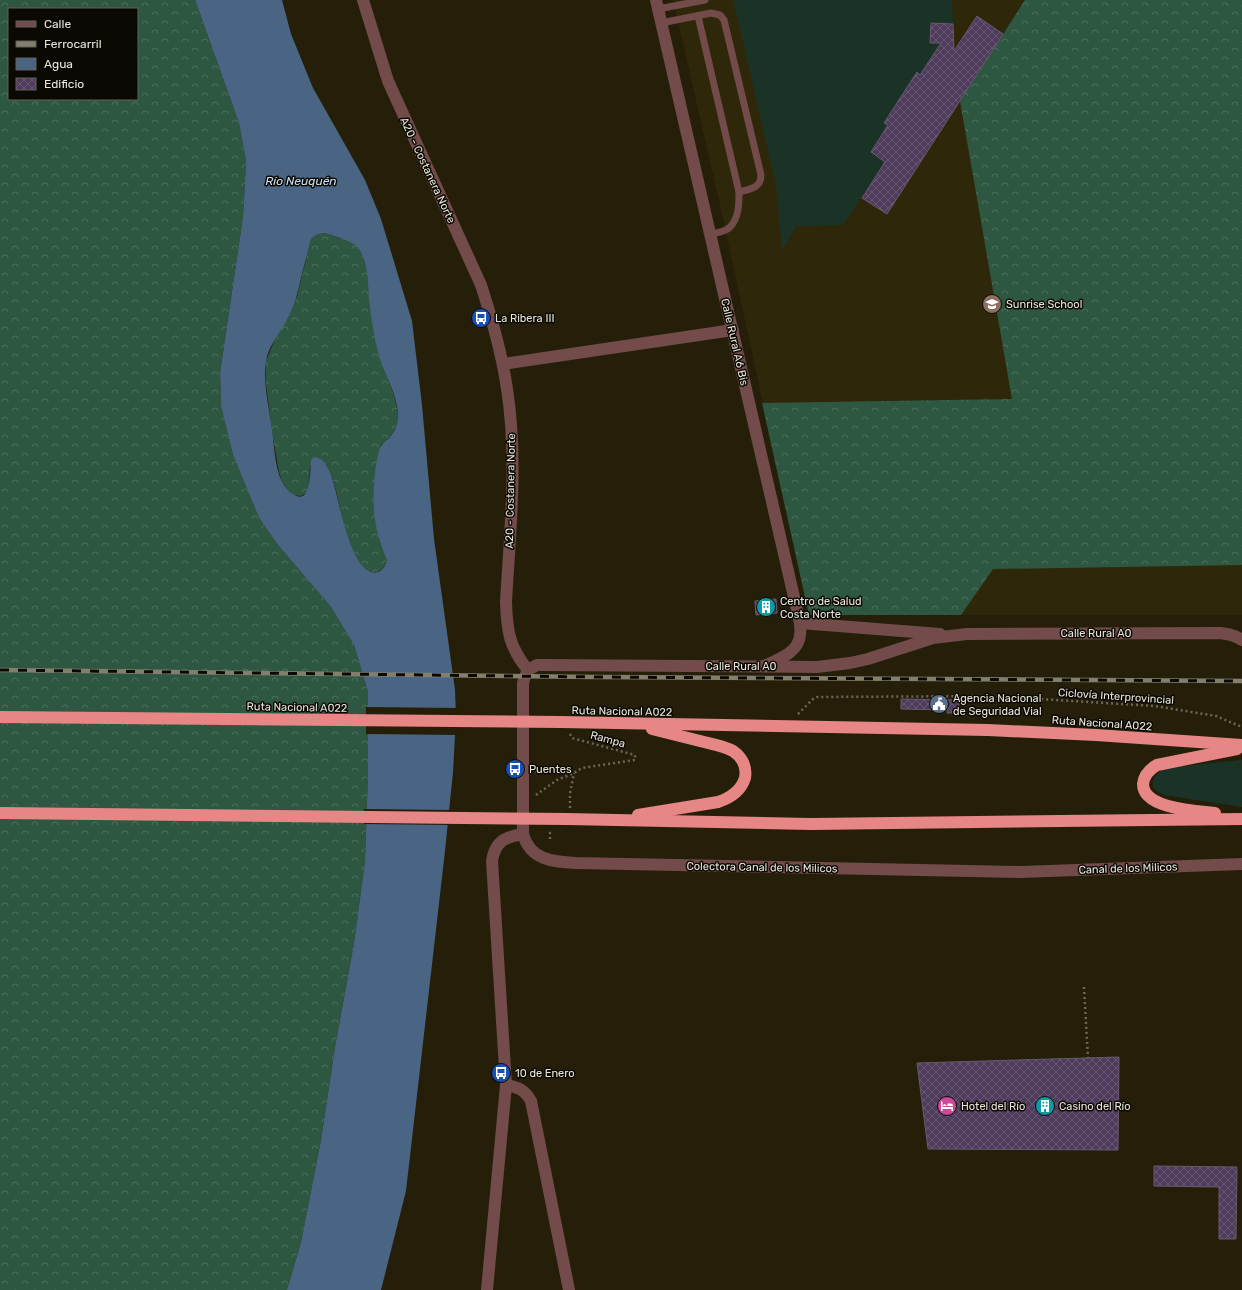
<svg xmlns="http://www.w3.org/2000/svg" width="1242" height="1290" font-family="Rubik,sans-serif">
  <defs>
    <pattern id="forest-crowns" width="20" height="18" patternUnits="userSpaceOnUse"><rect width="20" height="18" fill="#2e5742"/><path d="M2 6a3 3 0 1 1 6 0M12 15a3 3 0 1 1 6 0" fill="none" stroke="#4c6f5d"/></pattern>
    <pattern id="building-cross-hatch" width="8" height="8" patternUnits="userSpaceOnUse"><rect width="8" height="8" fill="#4f3c5c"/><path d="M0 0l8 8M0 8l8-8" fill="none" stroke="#685873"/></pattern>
  </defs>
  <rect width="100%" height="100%" fill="#251f0a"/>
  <!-- built -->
  <polygon fill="#2f270a" points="673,0 1242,0 1242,615 809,615 720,205"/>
  <!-- forest -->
  <g fill="url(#forest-crowns)" fill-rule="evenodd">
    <path d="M 0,0 L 195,0 L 239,123 L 246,161 L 243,217 L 220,373 L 221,406 L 233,455 L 259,518 L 278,545 L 331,607 L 354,645 L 368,692 L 368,771 L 365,861 L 354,943 L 335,1047 L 321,1140 L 301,1242 L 287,1290 L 0,1290 ZM 9,9 L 137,9 L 137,99 L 9,99 Z"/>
    <polygon points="1025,0 1242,0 1242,565 993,569 961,615 809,615 762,403 1012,399 960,101"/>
    <path d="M 324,233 C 333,235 354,242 359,249 C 371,269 369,307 374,330 C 377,347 384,365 389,382 C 393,392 397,404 398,415 C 398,429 391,436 381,445 L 375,520 L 380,541 L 387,561 C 384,567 382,572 374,572 C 349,573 341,506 335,487 C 333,479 330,471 326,464 L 310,466 L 309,488 L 306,493 L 301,496 L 294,495 L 287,489 L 282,482 L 279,472 L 273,438 L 266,384 L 266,361 L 275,339 L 289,316 L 297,296 L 311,239 L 316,235 Z"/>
  </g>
  <!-- garden -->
  <g fill="#1b3327">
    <polygon points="733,0 952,0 954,43 953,53 938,48 920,75 917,73 884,123 888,125 871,152 885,162 843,225 797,226 782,250 776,185"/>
    <path d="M 1242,760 L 1242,807 L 1164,795 C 1147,789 1151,775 1165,768 Z"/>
  </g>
  <!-- water -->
  <path fill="#4a6583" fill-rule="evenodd" d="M 195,0 L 282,0 L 291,34 L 313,88 L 365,180 L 381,219 L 412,321 L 422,405 L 434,539 L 455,690 L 456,718 L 453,772 L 445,851 L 406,1191 L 381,1290 L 287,1290 L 301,1242 L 321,1140 L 335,1047 L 354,943 L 365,861 L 368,771 L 368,692 L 354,645 L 331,607 L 278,545 L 259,518 L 233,455 L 221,406 L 220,373 L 243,217 L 246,161 L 239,123 ZM 324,233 C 333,235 354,242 359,249 C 368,264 368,283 369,299 C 371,318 374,338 379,356 C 385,375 397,394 398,414 C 398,424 395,432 388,439 C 385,441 382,444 380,448 C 374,465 372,501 375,520 C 377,534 382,548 387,561 C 385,566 383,570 378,572 C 348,579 339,489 329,470 C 326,463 322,458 314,457 L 311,460 C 310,469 312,507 293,494 C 288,491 285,487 282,482 C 275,468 274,445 272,429 C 269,407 263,384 266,362 C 268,345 282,331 289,316 C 295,304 298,291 301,278 C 304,265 308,252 311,239 L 316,235 Z"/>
  <!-- pier -->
  <g fill="#251f0a">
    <polygon points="366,707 458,708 457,735 366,734"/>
    <polygon points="364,809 451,810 449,825 364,824"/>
  </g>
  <!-- building -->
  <g fill="url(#building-cross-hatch)" stroke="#665a6f">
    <polygon points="977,16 1003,34 887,214 862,198 885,162 871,152 888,125 884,123 917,72 920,75 941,43 930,43 931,23 953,24 954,51"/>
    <polygon points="776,599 777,613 756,615 755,601"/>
    <polygon points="901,699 959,700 959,713 947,713 947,710 901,709"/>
    <polygon points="1119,1057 1118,1150 928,1149 917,1063"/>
    <polygon points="1154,1166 1237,1167 1236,1239 1219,1239 1219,1187 1154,1186"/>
  </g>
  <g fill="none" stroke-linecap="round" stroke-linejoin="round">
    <!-- path -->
    <g stroke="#6d6856" stroke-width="2.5" stroke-dasharray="2 3" stroke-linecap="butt">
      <polyline points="798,714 813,699 817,697 990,696 1155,706 1216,716 1242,727"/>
      <polyline points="535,772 572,773"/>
      <polyline points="536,795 557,780 574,773 582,768 635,760 635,755 572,738 570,734"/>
      <polyline points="570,808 570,793 574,773"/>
      <polyline points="550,839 550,833 552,833"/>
      <polyline points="1084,987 1088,1058"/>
    </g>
    <!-- lane -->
    <g stroke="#724b4a" stroke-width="7">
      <polyline points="658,9 705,0"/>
      <path d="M 698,16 L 739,192 C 739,204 739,219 729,228 C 724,232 717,233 711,234"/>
      <path d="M 661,23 L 711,13 L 720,15 L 724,20 L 761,175 C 761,189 749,189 739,192"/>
    </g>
    <!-- street -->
    <g stroke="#724b4a" stroke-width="12">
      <path d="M 363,0 L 388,81 L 481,285 C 492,319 502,353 507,389 C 518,459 510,531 506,602 C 507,631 509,647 528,670"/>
      <path d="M 656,0 L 800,623 C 800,627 801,631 800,635 C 799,652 779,659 766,665"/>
      <polyline points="503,364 733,330"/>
      <polyline points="800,623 940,634"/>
      <path d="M 528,670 L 524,679 L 523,683 L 523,834 C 530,860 553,862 576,863 L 1021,872 L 1242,864"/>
      <path d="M 528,670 L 537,665 L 542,665 L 817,667 L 850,663 L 868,659 L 933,638 L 967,634 L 1220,633 C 1228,634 1235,635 1242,640"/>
      <path d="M 506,1085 C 518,1087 525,1090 531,1101 L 569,1290"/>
      <path d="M 487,1290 L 506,1085 L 492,861 C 495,842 504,837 523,834"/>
    </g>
    <!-- highway -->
    <g stroke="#e68685" stroke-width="12">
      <polyline points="0,717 561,722 988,730 1096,735 1242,745"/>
      <polyline points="0,813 567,819 811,824 1242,819"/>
      <path d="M 1215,813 C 1197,811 1143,809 1143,784 C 1144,775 1150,769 1157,765 L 1237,749"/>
      <path d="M 638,815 L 718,802 C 730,798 741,791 745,778 C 747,767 742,757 733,751 C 723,745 711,744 700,741 C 684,737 668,733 652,729"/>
    </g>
    <defs>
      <polyline id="rail" points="0,670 596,677 1242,681"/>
    </defs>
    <!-- rail casing -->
    <use href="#rail" stroke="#837e6d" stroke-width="4.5"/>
    <!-- rail -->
    <use href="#rail" stroke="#0b0903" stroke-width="3" stroke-dasharray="9" stroke-linecap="butt"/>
  </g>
  <!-- icons -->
  <defs>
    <symbol id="school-disc" viewBox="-11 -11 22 22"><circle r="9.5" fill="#8d6e63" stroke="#0b0903"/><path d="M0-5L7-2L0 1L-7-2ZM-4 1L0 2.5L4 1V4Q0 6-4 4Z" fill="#fff"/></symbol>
    <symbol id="bus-disc" viewBox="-11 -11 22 22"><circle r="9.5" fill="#1a4fb4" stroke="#0b0903"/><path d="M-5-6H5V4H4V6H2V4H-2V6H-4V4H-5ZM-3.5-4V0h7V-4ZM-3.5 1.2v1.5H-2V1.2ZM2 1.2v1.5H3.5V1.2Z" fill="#fff"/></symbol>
    <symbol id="building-disc" viewBox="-11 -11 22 22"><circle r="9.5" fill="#0f9aa8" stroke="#0b0903"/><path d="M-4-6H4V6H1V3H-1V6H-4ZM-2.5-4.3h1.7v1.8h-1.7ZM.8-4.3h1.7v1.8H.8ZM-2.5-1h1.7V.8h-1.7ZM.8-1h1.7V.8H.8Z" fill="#fff"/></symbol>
    <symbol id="civic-disc" viewBox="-11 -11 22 22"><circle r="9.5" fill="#5c6f8a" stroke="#0b0903"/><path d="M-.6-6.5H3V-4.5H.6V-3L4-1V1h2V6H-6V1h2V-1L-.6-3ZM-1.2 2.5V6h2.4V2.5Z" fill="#fff"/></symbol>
    <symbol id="hotel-disc" viewBox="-11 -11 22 22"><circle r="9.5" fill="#d1479c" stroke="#0b0903"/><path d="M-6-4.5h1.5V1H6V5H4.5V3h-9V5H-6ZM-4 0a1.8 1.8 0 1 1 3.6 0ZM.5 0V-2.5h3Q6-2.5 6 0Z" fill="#fff"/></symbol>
  </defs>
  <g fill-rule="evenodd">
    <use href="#school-disc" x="981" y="293" width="22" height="22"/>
    <use href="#bus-disc" x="470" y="307" width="22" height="22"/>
    <use href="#building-disc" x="755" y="596" width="22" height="22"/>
    <use href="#civic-disc" x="928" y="693" width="22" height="22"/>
    <use href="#bus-disc" x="504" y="758" width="22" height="22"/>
    <use href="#bus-disc" x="490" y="1062" width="22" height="22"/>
    <use href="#hotel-disc" x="936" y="1095" width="22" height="22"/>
    <use href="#building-disc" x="1034" y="1095" width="22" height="22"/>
  </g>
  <g text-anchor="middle" stroke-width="3" stroke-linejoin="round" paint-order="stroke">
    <!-- street labels -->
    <g font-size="11" fill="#eae6da" stroke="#0b0903">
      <text transform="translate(428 170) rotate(65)" y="4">A20 - Costanera Norte</text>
      <text transform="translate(735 342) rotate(77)" y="4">Calle Rural A6 Bis</text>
      <text transform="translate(510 491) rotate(-89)" y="4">A20 - Costanera Norte</text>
      <text x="1096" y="637">Calle Rural A0</text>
      <text x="741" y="670">Calle Rural A0</text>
      <text transform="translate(1116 696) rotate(4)" y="4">Ciclovía Interprovincial</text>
      <text transform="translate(297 707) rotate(1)" y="4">Ruta Nacional A022</text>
      <text transform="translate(622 711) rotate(1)" y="4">Ruta Nacional A022</text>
      <text transform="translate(1102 723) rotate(4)" y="4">Ruta Nacional A022</text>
      <text transform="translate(608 739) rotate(15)" y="4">Rampa</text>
      <text transform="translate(762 867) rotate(1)" y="4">Colectora Canal de los Milicos</text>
      <text transform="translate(1128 868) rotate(-2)" y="4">Canal de los Milicos</text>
    </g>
    <!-- poi labels -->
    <g font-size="11" fill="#eae6da" stroke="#0b0903" text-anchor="start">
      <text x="1006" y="308">Sunrise School</text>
      <text x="495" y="322">La Ribera III</text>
      <text x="780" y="605">Centro de Salud<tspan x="780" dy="13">Costa Norte</tspan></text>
      <text x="953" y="702">Agencia Nacional<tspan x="953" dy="13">de Seguridad Vial</tspan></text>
      <text x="529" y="773">Puentes</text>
      <text x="515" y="1077">10 de Enero</text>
      <text x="961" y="1110">Hotel del Río</text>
      <text x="1059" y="1110">Casino del Río</text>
    </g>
    <!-- water labels -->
    <g font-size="12" font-style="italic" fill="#d1e3f9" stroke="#0b0903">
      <text x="301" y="185">Río Neuquén</text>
    </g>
  </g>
  <!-- legend -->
  <rect x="8" y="8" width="130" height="92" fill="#0b0903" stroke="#646159"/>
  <rect x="16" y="21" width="20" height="6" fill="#724b4a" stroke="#646159"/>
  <text x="44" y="28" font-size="12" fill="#eae6da">Calle</text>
  <rect x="16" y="41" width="20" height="6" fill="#837e6d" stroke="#646159"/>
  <text x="44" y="48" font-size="12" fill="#eae6da">Ferrocarril</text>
  <rect x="16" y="58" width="20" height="12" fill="#4a6583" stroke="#646159"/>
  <text x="44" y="68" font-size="12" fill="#eae6da">Agua</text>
  <rect x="16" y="78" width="20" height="12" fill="url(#building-cross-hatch)" stroke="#646159"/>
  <text x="44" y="88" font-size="12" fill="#eae6da">Edificio</text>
</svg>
